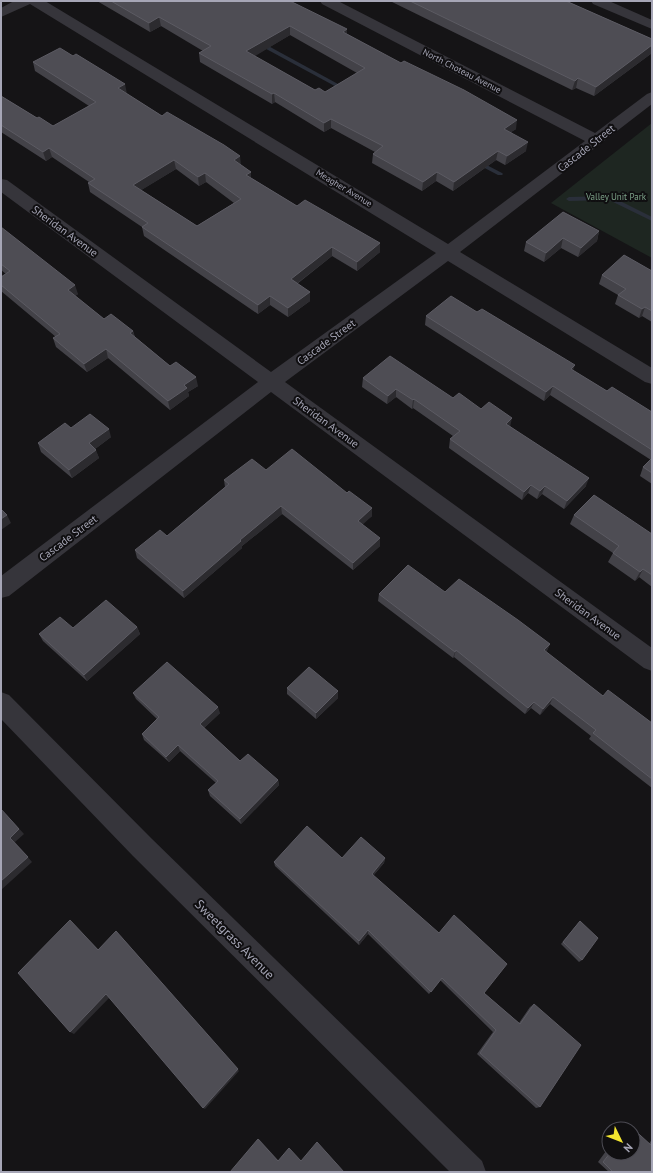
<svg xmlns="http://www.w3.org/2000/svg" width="653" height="1173" font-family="'PT Sans',sans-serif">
  <rect width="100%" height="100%" fill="#151416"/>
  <!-- green -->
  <polygon fill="#1e2621" points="652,123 652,258 551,203"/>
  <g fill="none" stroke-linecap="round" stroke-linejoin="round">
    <!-- stream -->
    <g fill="#2a2f3a" fill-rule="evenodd">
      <polygon points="257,42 261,42 349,90 344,91 257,44"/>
      <polygon points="477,160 502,173 503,174 502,175 498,175 475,163 475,161"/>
      <polygon points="610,196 652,217 652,221 609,200 569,201 566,199 569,197"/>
    </g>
    <!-- minor -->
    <g fill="#36353b" fill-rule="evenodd">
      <polygon points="14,1 45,1 448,244 585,141 322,4 320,1 338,1 595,133 647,94 652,92 652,104 460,252 652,368 652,384 645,382 448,261 285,382 652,648 652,671 644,668 271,392 9,596 1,598 1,576 258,382 1,192 1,179 7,180 271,372 436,253 30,4 1,17 1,8"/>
      <polygon points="591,1 609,1 652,20 652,29 593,4"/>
      <polygon points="1,692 9,695 151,838 482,1161 486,1172 450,1172 133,856 1,719"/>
    </g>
  </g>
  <!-- wall -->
  <g fill="#434248" fill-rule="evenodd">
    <path d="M 97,1 L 290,1 L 347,34 L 516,129 L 511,132 L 526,151 L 505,165 L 496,160 L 453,191 L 436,181 L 422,191 L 372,163 L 373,154 L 375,152 L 331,128 L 324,132 L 275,102 L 272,104 L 200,62 L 199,53 L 203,51 L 161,26 L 150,32 ZM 290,35 L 357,73 L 325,92 L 315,90 L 254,56 Z"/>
    <polygon points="390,1 566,1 652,39 652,53 594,96 576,88 572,90"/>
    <path d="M 33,62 L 127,94 L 241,165 L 251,172 L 251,178 L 297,206 L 380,252 L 357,271 L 332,256 L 297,284 L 310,292 L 310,301 L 288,317 L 270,305 L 258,314 L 144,236 L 142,227 L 90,192 L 88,183 L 89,182 L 52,157 L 46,161 L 1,132 L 1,96 L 37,118 L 53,126 L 89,106 L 35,71 ZM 176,169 L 199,186 L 206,182 L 234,203 L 197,226 L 141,190 Z"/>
    <polygon points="1,227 78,294 75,296 104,319 133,331 135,337 170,366 198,386 188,392 189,396 170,410 108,358 87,372 56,347 53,338 56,337 1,291 1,277 6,274 1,270"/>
    <polygon points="599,231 597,241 578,257 561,248 544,262 524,251 526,242"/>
    <polygon points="652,271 652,322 642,316 639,318 615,304 618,295 599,284 602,275"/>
    <polygon points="426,316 573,371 607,391 652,412 652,484 640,476 643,467 651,460 550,395 544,401 425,325"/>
    <polygon points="363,378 453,398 481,409 510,426 586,486 564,509 542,494 537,499 528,493 522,500 449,448 450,439 453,436 413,408 412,409 396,397 387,404 362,387"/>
    <polygon points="71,428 111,437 95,449 99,458 72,478 41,452 38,443"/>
    <polygon points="266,470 347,493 372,508 372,516 362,524 380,546 353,570 282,514 242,546 242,548 184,598 137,558 135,550 167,536 225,487 224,480"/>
    <polygon points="574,515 652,534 652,587 639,577 635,581 608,562 613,553 570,524"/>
    <polygon points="445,592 550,644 546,652 603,696 652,723 652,788 589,739 591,736 550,704 540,715 531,708 525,714 454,657 453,658 378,601 379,594"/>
    <polygon points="137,627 140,634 87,681 43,641 39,634 73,628"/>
    <polygon points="287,688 338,698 316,719 287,694"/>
    <polygon points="133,693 220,713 204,728 240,761 278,780 279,785 241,824 210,796 208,790 216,783 180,751 169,762 144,740 142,734 157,719 136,699"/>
    <polygon points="342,858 385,858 384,863 373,876 484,993 519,1023 530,1007 534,1004 540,1107 536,1108 477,1054 493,1032 440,980 429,994 368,934 359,945 275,866 274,862"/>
    <polygon points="580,921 582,960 579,962 561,944"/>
    <polygon points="624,1125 629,1125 649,1144 652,1139 652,1172 609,1172 598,1162 609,1147 609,1153 633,1153 633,1129 621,1129"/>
  </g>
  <!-- shaded-wall -->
  <g fill="#2c2b2f">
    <polygon points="159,17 161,26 150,32 149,23"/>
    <polygon points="290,26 290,35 247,61 246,51"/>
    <polygon points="347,29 347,39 343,32"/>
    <polygon points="652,45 652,53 594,96 596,87"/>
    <polygon points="578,78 576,88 572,90 575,81"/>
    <polygon points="125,84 127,94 118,88"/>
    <polygon points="274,93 275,102 272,104 272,94"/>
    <polygon points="331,119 331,128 324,132 324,123"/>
    <polygon points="517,120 516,129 502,138 504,129"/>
    <polygon points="528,142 526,151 505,165 507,156"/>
    <polygon points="49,148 52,157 46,161 43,152"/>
    <polygon points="498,151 496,160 453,191 454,182"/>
    <polygon points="240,156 241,165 234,160"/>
    <polygon points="174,160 176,169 135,194 133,185"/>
    <polygon points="251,172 251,181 246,175"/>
    <polygon points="437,172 436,181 422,191 423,182"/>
    <polygon points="205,173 206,182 199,186 198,177"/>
    <polygon points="599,231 597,241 578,257 581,248"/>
    <polygon points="563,238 561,248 544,262 546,253"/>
    <polygon points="380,243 380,252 357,271 357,262"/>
    <polygon points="332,247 332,256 291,288 291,279"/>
    <polygon points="75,285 78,294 71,299 68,290"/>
    <polygon points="310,292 310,301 288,317 288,308"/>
    <polygon points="270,296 270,305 258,314 258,305"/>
    <polygon points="645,307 642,316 639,318 642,309"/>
    <polygon points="133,331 135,340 130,333"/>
    <polygon points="106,349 108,358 87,372 84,364"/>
    <polygon points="575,365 572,374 571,369"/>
    <polygon points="196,377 198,386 188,392 189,396 170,410 168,401 184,385"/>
    <polygon points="553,386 550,395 544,401 546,392"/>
    <polygon points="396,389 396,397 387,404 388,396"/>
    <polygon points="414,399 413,408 412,409 413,400"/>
    <polygon points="512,418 510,427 506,424"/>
    <polygon points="109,429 111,437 91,452 89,443"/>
    <polygon points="96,450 99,458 72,478 69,470"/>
    <polygon points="589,478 586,486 564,509 567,501"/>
    <polygon points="531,485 528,493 522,500 524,492"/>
    <polygon points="545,486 542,494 537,499 540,491"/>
    <polygon points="281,506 282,514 242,546 242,548 184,598 183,591 240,540"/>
    <polygon points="372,508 372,516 358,529 358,521"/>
    <polygon points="7,515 11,523 1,530 1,519"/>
    <polygon points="380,538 380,546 353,570 353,563"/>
    <polygon points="643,569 639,577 635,581 640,572"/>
    <polygon points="137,627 140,634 87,681 84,675"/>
    <polygon points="550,644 547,651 541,657 544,650"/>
    <polygon points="456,650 454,657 453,658 455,652"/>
    <polygon points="338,691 338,698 316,719 316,713"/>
    <polygon points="553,697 550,704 540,715 543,709"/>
    <polygon points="534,702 531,708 525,714 528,708"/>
    <polygon points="218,707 220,713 202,730 200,724"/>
    <polygon points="178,745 180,751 169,762 166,757"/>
    <polygon points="278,780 279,785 241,824 240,819"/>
    <polygon points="6,814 24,834 15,842 32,862 1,890 1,881 10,838"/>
    <polygon points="385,858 384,863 371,878 372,874"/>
    <polygon points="70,920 74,924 102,953 98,950"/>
    <polygon points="368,930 368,934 359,945 359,941"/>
    <polygon points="120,935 239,1071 205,1109 203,1108"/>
    <polygon points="106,994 110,997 74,1034 70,1032"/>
    <polygon points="258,1139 259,1139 279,1161 278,1161"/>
  </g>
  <!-- building -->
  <g fill="#4e4d54" stroke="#5c5b63" fill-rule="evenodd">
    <path d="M 111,1 L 290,1 L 347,29 L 343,32 L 401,63 L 404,61 L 464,90 L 517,120 L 504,129 L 528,142 L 507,156 L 498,151 L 454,182 L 437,172 L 423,182 L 373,154 L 383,146 L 331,119 L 324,123 L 274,93 L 272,94 L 199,53 L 211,46 L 159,17 L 149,23 ZM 290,26 L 365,68 L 325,92 L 319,88 L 315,90 L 246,51 Z"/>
    <polygon points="410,1 566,1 652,39 652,45 596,87 578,78 575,81"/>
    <path d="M 60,48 L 73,56 L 76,54 L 125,84 L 118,88 L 162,116 L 167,112 L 224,145 L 240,156 L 234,160 L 251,172 L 246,175 L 297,206 L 305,200 L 380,243 L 357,262 L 332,247 L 291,279 L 310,292 L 288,308 L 270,296 L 258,305 L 142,227 L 148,223 L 88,183 L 95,179 L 49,148 L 43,152 L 1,125 L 1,96 L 37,118 L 39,117 L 53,126 L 96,102 L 33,62 ZM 174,160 L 198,177 L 205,173 L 241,199 L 197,226 L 133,185 Z"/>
    <polygon points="563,212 599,231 581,248 563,238 546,253 526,242"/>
    <polygon points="1,227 75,285 68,290 104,319 111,314 133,331 130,333 170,366 176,362 196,377 184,385 187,388 168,401 106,349 84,364 53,338 60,334 1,285 1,277 10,271 1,264"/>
    <polygon points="624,255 652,271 652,311 645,307 642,309 618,295 626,289 602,275"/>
    <polygon points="451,296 477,312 482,309 575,365 571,369 607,391 612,387 652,412 652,450 553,386 546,392 426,316"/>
    <polygon points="390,356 453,398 459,393 481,409 489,402 512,418 506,424 589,478 567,501 545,486 540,491 531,485 524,492 450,439 460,431 414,399 413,400 396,389 388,396 363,378"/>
    <polygon points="90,414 109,429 89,443 96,450 69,470 38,443 65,423 71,428"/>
    <polygon points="292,449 347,493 349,491 372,508 358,521 380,538 353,563 281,506 240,540 241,541 183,591 135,550 160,530 167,536 229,484 224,480 252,459 266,470"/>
    <polygon points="652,458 652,473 643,467"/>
    <polygon points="594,495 652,534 652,575 643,569 640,572 613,553 619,546 574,515"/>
    <polygon points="1,509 7,515 1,519"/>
    <polygon points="408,565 445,592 459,579 518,620 550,644 544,650 603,696 608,690 652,723 652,779 593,733 596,730 553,697 543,709 534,702 528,708 456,650 455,652 379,594"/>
    <polygon points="106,600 137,627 84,675 39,634 60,617 73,628"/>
    <polygon points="167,662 218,707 200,724 240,761 248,754 278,780 240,819 208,790 218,781 178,745 166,757 142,734 159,717 133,693"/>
    <polygon points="309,667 338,691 316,713 287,688"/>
    <polygon points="1,809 19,829 10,838 28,857 1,881"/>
    <polygon points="307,826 342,858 361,837 385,858 372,874 439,933 454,915 507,964 484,993 520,1024 534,1004 581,1045 540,1107 480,1053 496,1030 442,978 431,992 368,930 359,941 274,862"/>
    <polygon points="70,920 98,950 116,931 238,1069 203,1108 106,994 70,1032 18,973"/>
    <polygon points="580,921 598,938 582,960 563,942"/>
    <polygon points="629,1125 652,1146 652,1172 613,1172 603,1162 610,1153 633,1153 633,1129 626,1129"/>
    <polygon points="258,1139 278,1161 289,1148 301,1161 317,1142 344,1172 230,1172"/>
  </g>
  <g text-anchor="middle" stroke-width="4" stroke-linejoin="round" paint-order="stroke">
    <!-- far-street labels -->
    <g font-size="9" fill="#a6a6b6" stroke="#100f11">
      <text transform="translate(462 71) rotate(27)" y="3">North Choteau Avenue</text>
      <text transform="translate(344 188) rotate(31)" y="3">Meagher Avenue</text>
    </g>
    <!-- far-park labels -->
    <g font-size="9" fill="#7da289" stroke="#100f11">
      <text x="616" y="200">Valley Unit Park</text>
    </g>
    <!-- street labels -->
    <g font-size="11" fill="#a6a6b6" stroke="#100f11">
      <text transform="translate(586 148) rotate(-38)" y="4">Cascade Street</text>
      <text transform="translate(65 231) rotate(36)" y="4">Sheridan Avenue</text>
      <text transform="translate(326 342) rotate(-36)" y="4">Cascade Street</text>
      <text transform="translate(326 422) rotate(36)" y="4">Sheridan Avenue</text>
      <text transform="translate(68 538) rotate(-37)" y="4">Cascade Street</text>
      <text transform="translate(588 614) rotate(36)" y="4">Sheridan Avenue</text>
    </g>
    <!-- near-street labels -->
    <g font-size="13" fill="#a6a6b6" stroke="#100f11">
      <text transform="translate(235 939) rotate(45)" y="5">Sweetgrass Avenue</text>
    </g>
  </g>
  <!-- border -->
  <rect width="653" height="1173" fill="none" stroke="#a6a6b6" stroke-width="4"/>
  <!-- north arrow -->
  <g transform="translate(621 1141) rotate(133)"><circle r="19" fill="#100f11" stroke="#4c4b53"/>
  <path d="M0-3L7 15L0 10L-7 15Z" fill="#f3e62f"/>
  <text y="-6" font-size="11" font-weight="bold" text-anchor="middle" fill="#a6a6b6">N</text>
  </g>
</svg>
